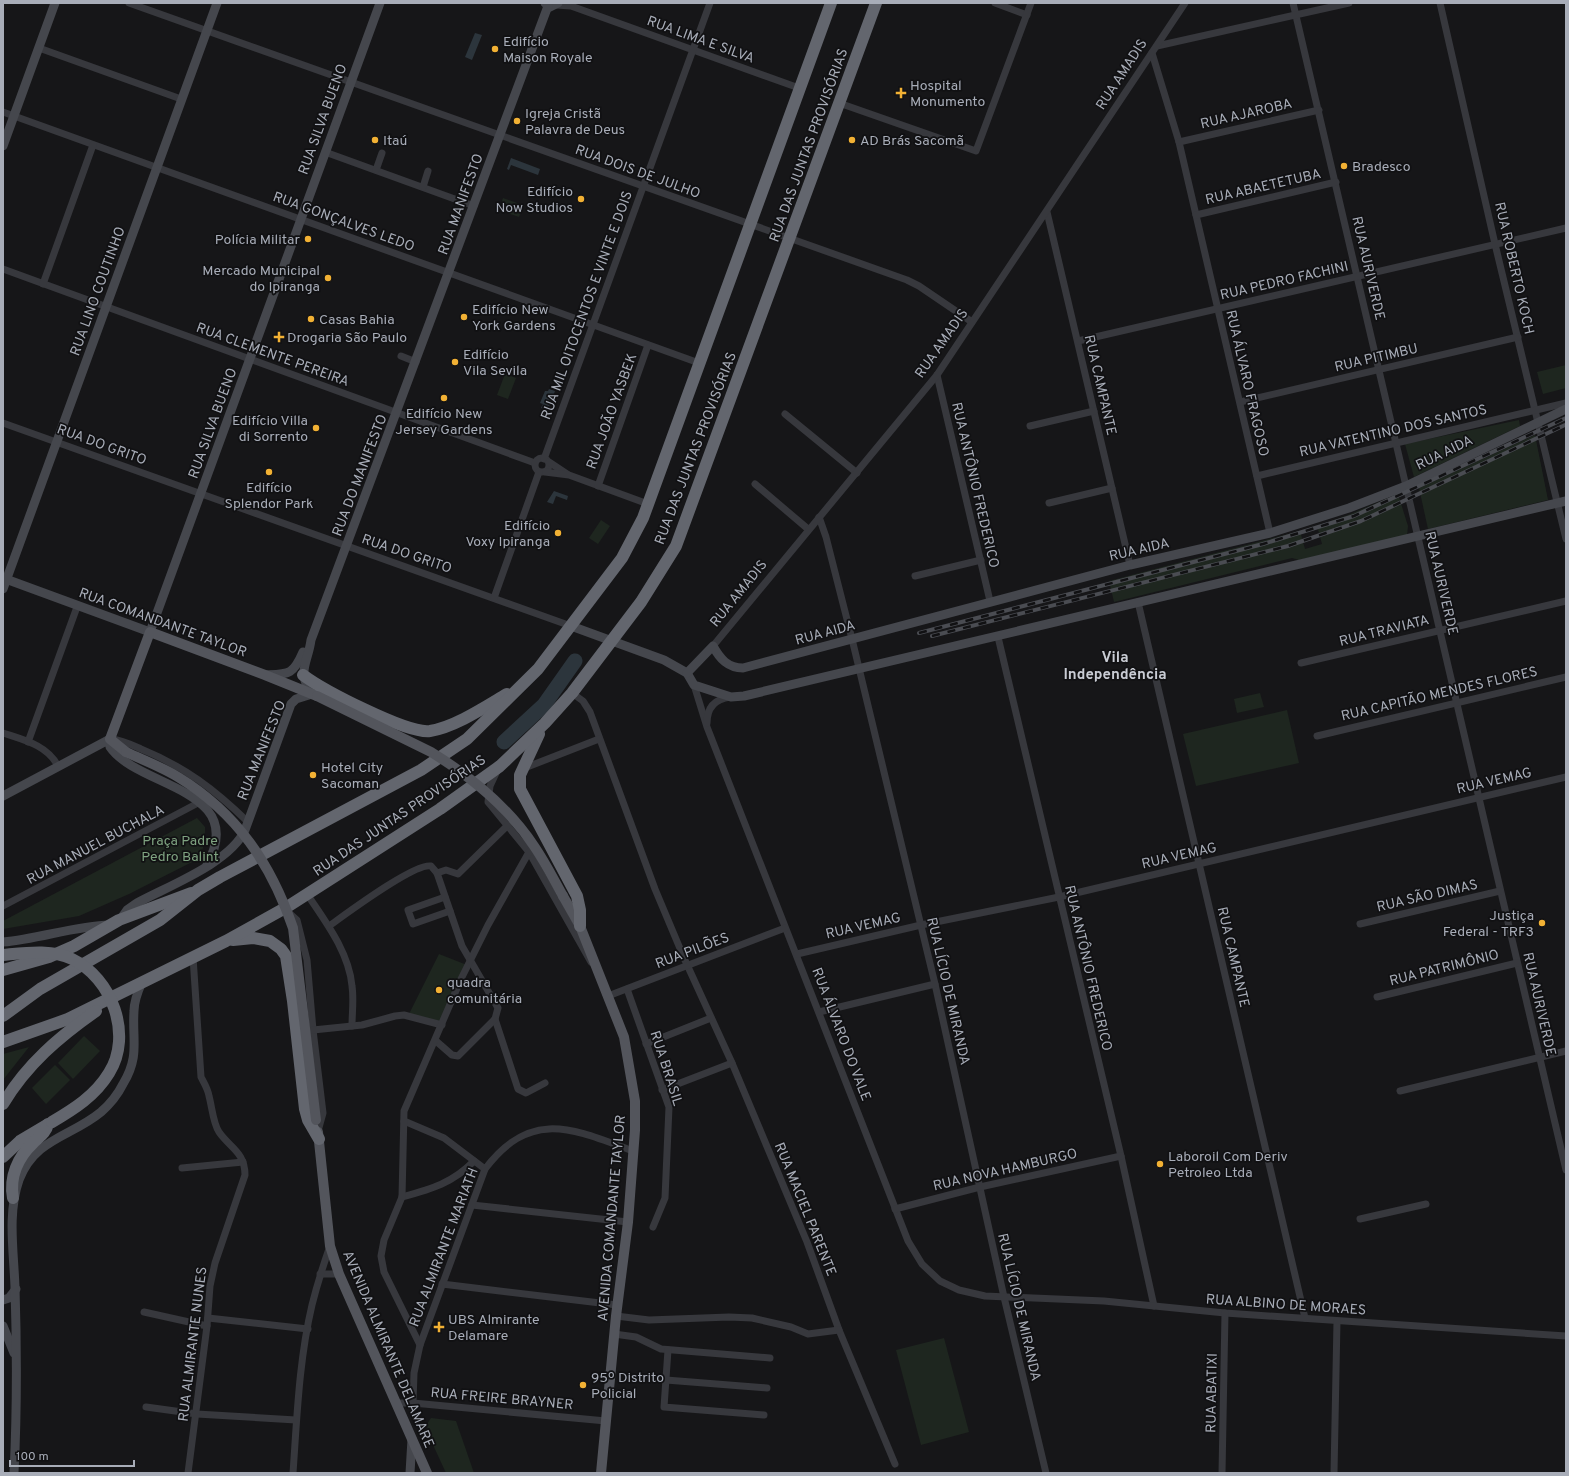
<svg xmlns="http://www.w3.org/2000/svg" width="1569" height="1476" font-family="Overpass,sans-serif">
  <rect width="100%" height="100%" fill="#161618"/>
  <!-- green -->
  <g fill="#1e261f">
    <polygon points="503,198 523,205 519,217 499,210"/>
    <polygon points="1566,365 1566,388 1543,394 1537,372"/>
    <polygon points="505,374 516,378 508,399 497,395"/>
    <polygon points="1519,420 1520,426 1414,477 1405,444"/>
    <polygon points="1535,435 1548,500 1428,529 1419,488"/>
    <polygon points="1398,494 1408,526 1407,536 1299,560 1292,558 1114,602 1109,581 1300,531 1305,549 1322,544 1317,526 1348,515"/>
    <polygon points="601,520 610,526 598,544 589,538"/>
    <polygon points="1260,693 1264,707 1237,713 1234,699"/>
    <polygon points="1287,710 1299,763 1196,786 1183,734"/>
    <polygon points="197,818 205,827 205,833 203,848 196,860 129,894 79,916 3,929 3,921"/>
    <polygon points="439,954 467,965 442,1025 409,1014"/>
    <polygon points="84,1036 100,1051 73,1079 58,1063"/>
    <polygon points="29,1047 3,1080 3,1054"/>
    <polygon points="55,1065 70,1080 46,1104 32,1088"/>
    <polygon points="944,1338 969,1432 921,1445 896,1350"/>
    <polygon points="431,1418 456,1421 474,1473 446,1473 428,1434 427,1424"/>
  </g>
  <!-- water -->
  <g fill="#2c353c">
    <polygon points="475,33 482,35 472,60 465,57"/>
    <polygon points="511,158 540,169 538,175 511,165 509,170 507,169"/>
    <polygon points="549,389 555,391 548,410 541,408 543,404 540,403 545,391 548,391"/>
    <polygon points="554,491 568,496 567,500 556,496 553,504 547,502"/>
  </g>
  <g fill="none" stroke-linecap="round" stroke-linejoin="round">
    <!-- river -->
    <polyline stroke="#2c353c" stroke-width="15" points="504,742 544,705 575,661"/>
    <!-- street -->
    <g stroke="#37383d" stroke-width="7">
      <polyline points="129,3 907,280 919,286 972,322"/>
      <polyline points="995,3 1027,15"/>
      <polyline points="1293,3 1566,1170"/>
      <polyline points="1440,3 1495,244 1566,539"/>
      <polyline points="556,5 571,6 799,88"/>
      <polyline points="1157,46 1349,3"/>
      <polyline points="39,48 181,99"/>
      <polyline points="1152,53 1179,142 1270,533"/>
      <polyline points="839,103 976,151 1031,3"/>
      <polyline points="3,112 699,363"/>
      <polyline points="1179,142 1319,110"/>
      <polyline points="325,152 474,206"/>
      <polyline points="376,170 382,153"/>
      <polyline points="423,187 428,171"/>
      <polyline points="1047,212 1130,565"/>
      <polyline points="1196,215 1336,182"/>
      <polyline points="3,269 535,463"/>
      <polyline points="43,284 93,145"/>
      <polyline points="1078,341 1566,228"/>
      <polyline points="401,356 416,362"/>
      <polyline points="937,375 990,601"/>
      <polyline points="1240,402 1518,337"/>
      <polyline points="785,414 857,473"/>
      <polyline points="3,423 571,626"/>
      <polyline points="1030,426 1094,411"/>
      <circle cx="542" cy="465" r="7"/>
      <polyline points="544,459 710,3"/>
      <polyline points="549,462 567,474"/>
      <polyline points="545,472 569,475 648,504"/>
      <polyline points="1257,476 1566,403"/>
      <polyline points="755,484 808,529"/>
      <polyline points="598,486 648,345"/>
      <polyline points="1049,503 1112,488"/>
      <polyline points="819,517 826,537 852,639 935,984 1004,1297 1046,1473"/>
      <polyline points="915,576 981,560"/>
      <polyline points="494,598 539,472"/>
      <polyline points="1138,602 1305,1318"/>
      <polyline points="998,637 1121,1156 1154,1306"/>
      <polyline points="713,646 937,375 1185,3"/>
      <polyline points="1301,663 1566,601"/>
      <polyline points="694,685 707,727 908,1241 922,1264 940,1281 959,1290 985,1296 1104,1301 1225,1313 1566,1336"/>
      <polyline points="572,693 583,701 590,712 655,889 684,958 732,1063 807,1242 839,1330 895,1464"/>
      <path d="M 707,723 C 707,707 715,699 730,697"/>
      <path d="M 3,733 C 24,740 47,745 58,766"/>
      <polyline points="1317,736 1566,677"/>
      <path d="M 112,739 C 122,740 132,745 141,749 C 185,767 214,789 248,822"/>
      <polyline points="28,742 77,607"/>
      <polyline points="522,769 599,739"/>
      <polyline points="497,771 490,786 488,802 529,852 591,962"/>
      <path d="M 307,894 C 325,921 349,952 352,986 C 354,999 352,1013 352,1026"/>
      <polyline points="445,897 408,910 413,924 450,911"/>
      <polyline points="3,906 198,803"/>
      <polyline points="287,911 297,920 307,960 313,1030 323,1113 318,1131"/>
      <polyline points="1360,924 1500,891"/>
      <path d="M 329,926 C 346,914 414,863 431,866 L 437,873"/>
      <polyline points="797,954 921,925 1059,897 1566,777"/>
      <polyline points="627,989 669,1107 665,1198 653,1227"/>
      <polyline points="608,996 785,928"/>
      <polyline points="1377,997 1517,963"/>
      <polyline points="819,1012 935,984"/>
      <polyline points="495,1019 518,1089 526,1093 545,1083"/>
      <polyline points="313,1030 362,1025 395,1016 404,1015 442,1025"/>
      <polyline points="436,1041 452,1055 458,1056 495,1019 498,1008 462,946 437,873 446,870 458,874 508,825"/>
      <polyline points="646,1044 711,1018"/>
      <polyline points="662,1090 732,1063"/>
      <polyline points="1400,1091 1566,1051"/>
      <polyline points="404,1121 444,1138 485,1169"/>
      <polyline points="182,1168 243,1162"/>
      <path d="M 402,1197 C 431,1189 453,1183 474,1161"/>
      <polyline points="472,1205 628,1222"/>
      <polyline points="895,1209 980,1187 1121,1156"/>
      <polyline points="1360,1219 1426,1204"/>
      <polyline points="320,1274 339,1274"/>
      <polyline points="442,1284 617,1305"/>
      <polyline points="144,1312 207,1326"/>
      <polyline points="616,1316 649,1320 729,1317 752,1318 791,1327 808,1334 839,1330"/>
      <polyline points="208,1318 308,1329"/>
      <polyline points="614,1334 636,1337 661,1349 770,1358"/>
      <polyline points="420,1345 384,1272 381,1256 384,1240 402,1197 404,1111 461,979 488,925 529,852"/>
      <polyline points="668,1350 664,1407 764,1415"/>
      <polyline points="666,1380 767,1388"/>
      <polyline points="396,1403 413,1403 606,1421"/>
      <path d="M 413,1403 L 414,1373 L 420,1345 L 485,1169 C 531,1108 573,1129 633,1151"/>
      <polyline points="146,1407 197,1414 296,1420"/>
      <path d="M 188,1473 L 207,1326 L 210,1286 L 215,1263 L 245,1175 C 245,1152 230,1148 219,1132 C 213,1123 212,1107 209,1096 C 208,1089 204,1083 201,1077 L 193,957"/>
      <path d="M 293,1473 C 297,1417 299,1360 312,1305 C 317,1285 323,1266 330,1246"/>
      <polyline points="1222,1473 1225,1313"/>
      <polyline points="1334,1473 1337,1321"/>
    </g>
    <!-- secondary -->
    <g stroke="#45474d" stroke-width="9">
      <polyline points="545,3 550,7 558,3"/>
      <polyline points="3,146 55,3"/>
      <polyline points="3,578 150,632 380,3"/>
      <polyline points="3,589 217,3"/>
      <polyline points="571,626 664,660 687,673 694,685 731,697 744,696 1566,501"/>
      <path d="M 687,673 L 713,646 C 720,659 728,668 743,668 L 1130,565 L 1270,533 L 1349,508 L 1406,486 L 1566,409"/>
      <path d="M 266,675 C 289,674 293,675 303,652"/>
      <path d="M 3,796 L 110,739 L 110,747 C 138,788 249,788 207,865"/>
      <path d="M 120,920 L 127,910 L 137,903 C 168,886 230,863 245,830 L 291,704 L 296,699 L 312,694 C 296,672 308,663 311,640 L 548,6"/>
      <path d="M 3,942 C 39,939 74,926 110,925"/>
      <polyline points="3,1300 9,1298 16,1289"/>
      <polyline points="3,1326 14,1353"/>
      <path d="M 14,1473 C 17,1412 17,1350 15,1288 C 14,1253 7,1214 19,1180 C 35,1138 71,1137 101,1112 C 109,1105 118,1094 123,1084 C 140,1056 132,1040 134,1011 C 134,1001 138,991 142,982"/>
      <polyline points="410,1473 412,1439"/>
    </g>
    <!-- primary -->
    <g stroke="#53555c" stroke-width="10">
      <polyline points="126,752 110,739 150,632 265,675 317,696"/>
      <polyline points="563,896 580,926 624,1037 635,1101 635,1130 628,1222 616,1316 601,1473"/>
      <polyline points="318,1132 330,1246 339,1274 427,1473"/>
    </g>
    <!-- highway -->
    <g stroke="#63666e" stroke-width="12">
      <path d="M 303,675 C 323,690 407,734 430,731 C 455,727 485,707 507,694"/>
      <polyline points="539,734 520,775 520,789 577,896 580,910 580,926"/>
      <polyline points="233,940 253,938 270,941 281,949 286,956 293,1001 305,1109 308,1120 319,1139"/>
      <polyline points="3,970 49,957 74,946 119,920 191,893"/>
      <polyline points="3,1016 40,989 160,920 198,890 220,877 421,770 467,739 538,669 622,558 643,518 831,3"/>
      <polyline points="3,1042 68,1019 226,941 287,907 440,809 500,766 545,723 572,693 641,602 676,546 876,3"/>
      <path d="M 3,1104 C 27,1064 59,1037 96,1011"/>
      <polyline points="3,1157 20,1141 47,1125"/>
      <path d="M 13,1198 C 9,1177 18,1157 33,1143 C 39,1137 46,1133 48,1124"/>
    </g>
    <defs>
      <g id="rail">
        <polyline points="919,633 1263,544 1354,516 1566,418"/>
        <polyline points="932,636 1288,546 1361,521 1565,425"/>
      </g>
    </defs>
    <!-- rail casing -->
    <use href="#rail" stroke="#4a4c52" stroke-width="4"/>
    <!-- rail -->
    <use href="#rail" stroke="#111113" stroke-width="2.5" stroke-dasharray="8" stroke-linecap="butt"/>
    <!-- primary-bridge -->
    <g stroke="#53555c" stroke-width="10">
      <path d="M 317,696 L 431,752 C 470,776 508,807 534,846 C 545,862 554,880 563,896"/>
      <path d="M 126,752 C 143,760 162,767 178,777 C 237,813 271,864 293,928 L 316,1120"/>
    </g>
    <!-- highway-bridge -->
    <path stroke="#63666e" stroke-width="12" d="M 3,955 C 25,953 52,949 72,959 C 112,978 133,1035 109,1073 C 95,1096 74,1109 52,1122"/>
  </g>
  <!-- markers -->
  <g fill="#f2b134" stroke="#111113" stroke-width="1.5">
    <circle cx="495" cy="49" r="4"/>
    <path d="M899 87h4v4h4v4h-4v4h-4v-4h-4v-4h4z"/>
    <circle cx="517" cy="121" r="4"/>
    <circle cx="375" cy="140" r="4"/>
    <circle cx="852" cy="140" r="4"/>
    <circle cx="1344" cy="166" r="4"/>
    <circle cx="581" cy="199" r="4"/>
    <circle cx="308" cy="239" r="4"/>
    <circle cx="328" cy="278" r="4"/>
    <circle cx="464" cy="317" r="4"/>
    <circle cx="311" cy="319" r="4"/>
    <path d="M277 331h4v4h4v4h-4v4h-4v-4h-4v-4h4z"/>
    <circle cx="455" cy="362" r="4"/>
    <circle cx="444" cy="398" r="4"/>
    <circle cx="316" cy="428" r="4"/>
    <circle cx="269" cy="472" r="4"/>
    <circle cx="558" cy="533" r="4"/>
    <circle cx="313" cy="775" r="4"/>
    <circle cx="1542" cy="923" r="4"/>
    <circle cx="439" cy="990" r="4"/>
    <circle cx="1160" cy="1164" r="4"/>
    <path d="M437 1321h4v4h4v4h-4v4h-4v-4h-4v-4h4z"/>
    <circle cx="583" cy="1385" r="4"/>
  </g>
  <g text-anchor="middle" stroke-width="3.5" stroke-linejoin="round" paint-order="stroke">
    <!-- street labels -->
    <g font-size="14" fill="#a8adb8" stroke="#111113">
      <text transform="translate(701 39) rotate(20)" y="5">RUA LIMA E SILVA</text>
      <text transform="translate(1121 74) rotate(-57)" y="5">RUA AMADIS</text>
      <text transform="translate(1246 113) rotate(-13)" y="5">RUA AJAROBA</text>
      <text transform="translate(322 119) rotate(-70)" y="5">RUA SILVA BUENO</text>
      <text transform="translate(808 145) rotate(-70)" y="5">RUA DAS JUNTAS PROVISÓRIAS</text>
      <text transform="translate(638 171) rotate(20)" y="5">RUA DOIS DE JULHO</text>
      <text transform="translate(1263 186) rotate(-13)" y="5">RUA ABAETETUBA</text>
      <text transform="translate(460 204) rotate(-70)" y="5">RUA MANIFESTO</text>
      <text transform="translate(344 221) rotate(20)" y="5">RUA GONÇALVES LEDO</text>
      <text transform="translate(1369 268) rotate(77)" y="5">RUA AURIVERDE</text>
      <text transform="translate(1515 268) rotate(77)" y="5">RUA ROBERTO KOCH</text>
      <text transform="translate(1284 280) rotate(-13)" y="5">RUA PEDRO FACHINI</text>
      <text transform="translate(97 291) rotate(-70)" y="5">RUA LINO COUTINHO</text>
      <text transform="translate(586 305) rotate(-70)" y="5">RUA MIL OITOCENTOS E VINTE E DOIS</text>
      <text transform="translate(941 343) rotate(-55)" y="5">RUA AMADIS</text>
      <text transform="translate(273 354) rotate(20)" y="5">RUA CLEMENTE PEREIRA</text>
      <text transform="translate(1376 357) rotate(-13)" y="5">RUA PITIMBU</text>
      <text transform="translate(1248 383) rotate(77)" y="5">RUA ÁLVARO FRAGOSO</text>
      <text transform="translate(1101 385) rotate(77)" y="5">RUA CAMPANTE</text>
      <text transform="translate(611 411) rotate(-70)" y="5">RUA JOÃO YASBEK</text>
      <text transform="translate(212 423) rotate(-70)" y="5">RUA SILVA BUENO</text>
      <text transform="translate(1393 430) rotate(-13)" y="5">RUA VATENTINO DOS SANTOS</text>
      <text transform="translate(102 444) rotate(20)" y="5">RUA DO GRITO</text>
      <text transform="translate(695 448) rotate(-69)" y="5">RUA DAS JUNTAS PROVISÓRIAS</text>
      <text transform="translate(1444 452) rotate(-26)" y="5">RUA AIDA</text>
      <text transform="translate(359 475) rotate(-69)" y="5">RUA DO MANIFESTO</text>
      <text transform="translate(976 485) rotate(77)" y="5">RUA ANTÔNIO FREDERICO</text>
      <text transform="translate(1139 549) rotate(-13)" y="5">RUA AIDA</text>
      <text transform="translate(407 553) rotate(19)" y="5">RUA DO GRITO</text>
      <text transform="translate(1442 583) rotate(77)" y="5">RUA AURIVERDE</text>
      <text transform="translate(738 593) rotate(-51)" y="5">RUA AMADIS</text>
      <text transform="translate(163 622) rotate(20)" y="5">RUA COMANDANTE TAYLOR</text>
      <text transform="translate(1384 630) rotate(-14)" y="5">RUA TRAVIATA</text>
      <text transform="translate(825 632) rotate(-15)" y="5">RUA AIDA</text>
      <text transform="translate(1439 693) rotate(-13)" y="5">RUA CAPITÃO MENDES FLORES</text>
      <text transform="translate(261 750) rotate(-68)" y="5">RUA MANIFESTO</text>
      <text transform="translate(1494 780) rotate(-13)" y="5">RUA VEMAG</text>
      <text transform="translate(399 815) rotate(-34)" y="5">RUA DAS JUNTAS PROVISÓRIAS</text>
      <text transform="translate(95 844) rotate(-28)" y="5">RUA MANUEL BUCHALA</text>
      <text transform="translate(1179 855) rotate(-13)" y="5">RUA VEMAG</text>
      <text transform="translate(1427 895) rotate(-13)" y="5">RUA SÃO DIMAS</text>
      <text transform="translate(863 925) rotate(-13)" y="5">RUA VEMAG</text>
      <text transform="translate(692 950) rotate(-21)" y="5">RUA PILÕES</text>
      <text transform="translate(1234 957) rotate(77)" y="5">RUA CAMPANTE</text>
      <text transform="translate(1444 967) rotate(-14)" y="5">RUA PATRIMÔNIO</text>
      <text transform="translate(1089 968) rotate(77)" y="5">RUA ANTÔNIO FREDERICO</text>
      <text transform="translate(949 991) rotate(77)" y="5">RUA LÍCIO DE MIRANDA</text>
      <text transform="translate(1540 1004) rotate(77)" y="5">RUA AURIVERDE</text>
      <text transform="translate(842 1034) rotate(69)" y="5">RUA ÁLVARO DO VALE</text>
      <text transform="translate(667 1068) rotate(72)" y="5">RUA BRASIL</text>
      <text transform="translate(1005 1169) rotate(-13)" y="5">RUA NOVA HAMBURGO</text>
      <text transform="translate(806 1209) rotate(68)" y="5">RUA MACIEL PARENTE</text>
      <text transform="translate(611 1218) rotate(-85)" y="5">AVENIDA COMANDANTE TAYLOR</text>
      <text transform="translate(443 1247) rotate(-69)" y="5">RUA ALMIRANTE MARIATH</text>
      <text transform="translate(1286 1304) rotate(4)" y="5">RUA ALBINO DE MORAES</text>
      <text transform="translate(1020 1307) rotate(77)" y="5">RUA LÍCIO DE MIRANDA</text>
      <text transform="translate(192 1344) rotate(-83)" y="5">RUA ALMIRANTE NUNES</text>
      <text transform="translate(389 1349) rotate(67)" y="5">AVENIDA ALMIRANTE DELAMARE</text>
      <text transform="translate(1211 1393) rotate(-89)" y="5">RUA ABATIXI</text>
      <text transform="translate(502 1398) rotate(5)" y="5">RUA FREIRE BRAYNER</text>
    </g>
    <!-- poi labels -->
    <g font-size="14" fill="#a8adb8" stroke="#111113" text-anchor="start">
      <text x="503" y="46">Edifício<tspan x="503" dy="16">Maison Royale</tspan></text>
      <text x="910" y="90">Hospital<tspan x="910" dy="16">Monumento</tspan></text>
      <text x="525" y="118">Igreja Cristã<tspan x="525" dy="16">Palavra de Deus</tspan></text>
      <text x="383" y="145">Itaú</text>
      <text x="860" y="145">AD Brás Sacomã</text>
      <text x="1352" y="171">Bradesco</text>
      <text x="573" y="196" text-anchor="end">Edifício<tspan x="573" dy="16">Now Studios</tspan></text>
      <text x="300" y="244" text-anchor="end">Polícia Militar</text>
      <text x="320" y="275" text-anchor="end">Mercado Municipal<tspan x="320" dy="16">do Ipiranga</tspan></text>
      <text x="472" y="314">Edifício New<tspan x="472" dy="16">York Gardens</tspan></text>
      <text x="319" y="324">Casas Bahia</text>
      <text x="287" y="342">Drogaria São Paulo</text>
      <text x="463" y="359">Edifício<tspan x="463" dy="16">Vila Sevila</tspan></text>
      <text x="444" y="418" text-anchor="middle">Edifício New<tspan x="444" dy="16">Jersey Gardens</tspan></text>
      <text x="308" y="425" text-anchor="end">Edifício Villa<tspan x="308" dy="16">di Sorrento</tspan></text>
      <text x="269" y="492" text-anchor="middle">Edifício<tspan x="269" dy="16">Splendor Park</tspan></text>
      <text x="550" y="530" text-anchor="end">Edifício<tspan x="550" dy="16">Voxy Ipiranga</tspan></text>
      <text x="321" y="772">Hotel City<tspan x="321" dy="16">Sacoman</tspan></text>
      <text x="1534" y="920" text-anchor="end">Justiça<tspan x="1534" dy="16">Federal - TRF3</tspan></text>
      <text x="447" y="987">quadra<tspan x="447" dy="16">comunitária</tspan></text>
      <text x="1168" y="1161">Laboroil Com Deriv<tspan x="1168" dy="16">Petroleo Ltda</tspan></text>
      <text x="448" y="1324">UBS Almirante<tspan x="448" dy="16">Delamare</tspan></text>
      <text x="591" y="1382">95º Distrito<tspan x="591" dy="16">Policial</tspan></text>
    </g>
    <!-- park labels -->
    <g font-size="14" fill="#7fa381" stroke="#111113">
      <text x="180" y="845">Praça Padre<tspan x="180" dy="16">Pedro Balint</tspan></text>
    </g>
    <!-- neighbourhood labels -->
    <g font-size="15" font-weight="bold" fill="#c9ccd4" stroke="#111113">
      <text x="1115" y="662">Vila<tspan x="1115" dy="17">Independência</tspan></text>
    </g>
  </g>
  <!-- border -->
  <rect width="1569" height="1476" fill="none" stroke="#a8adb8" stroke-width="8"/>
  <!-- scale -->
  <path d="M10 1460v6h124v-6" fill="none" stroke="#a8adb8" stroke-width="2"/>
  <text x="16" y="1460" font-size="12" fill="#a8adb8" stroke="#111113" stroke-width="3" paint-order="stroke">100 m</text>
</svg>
